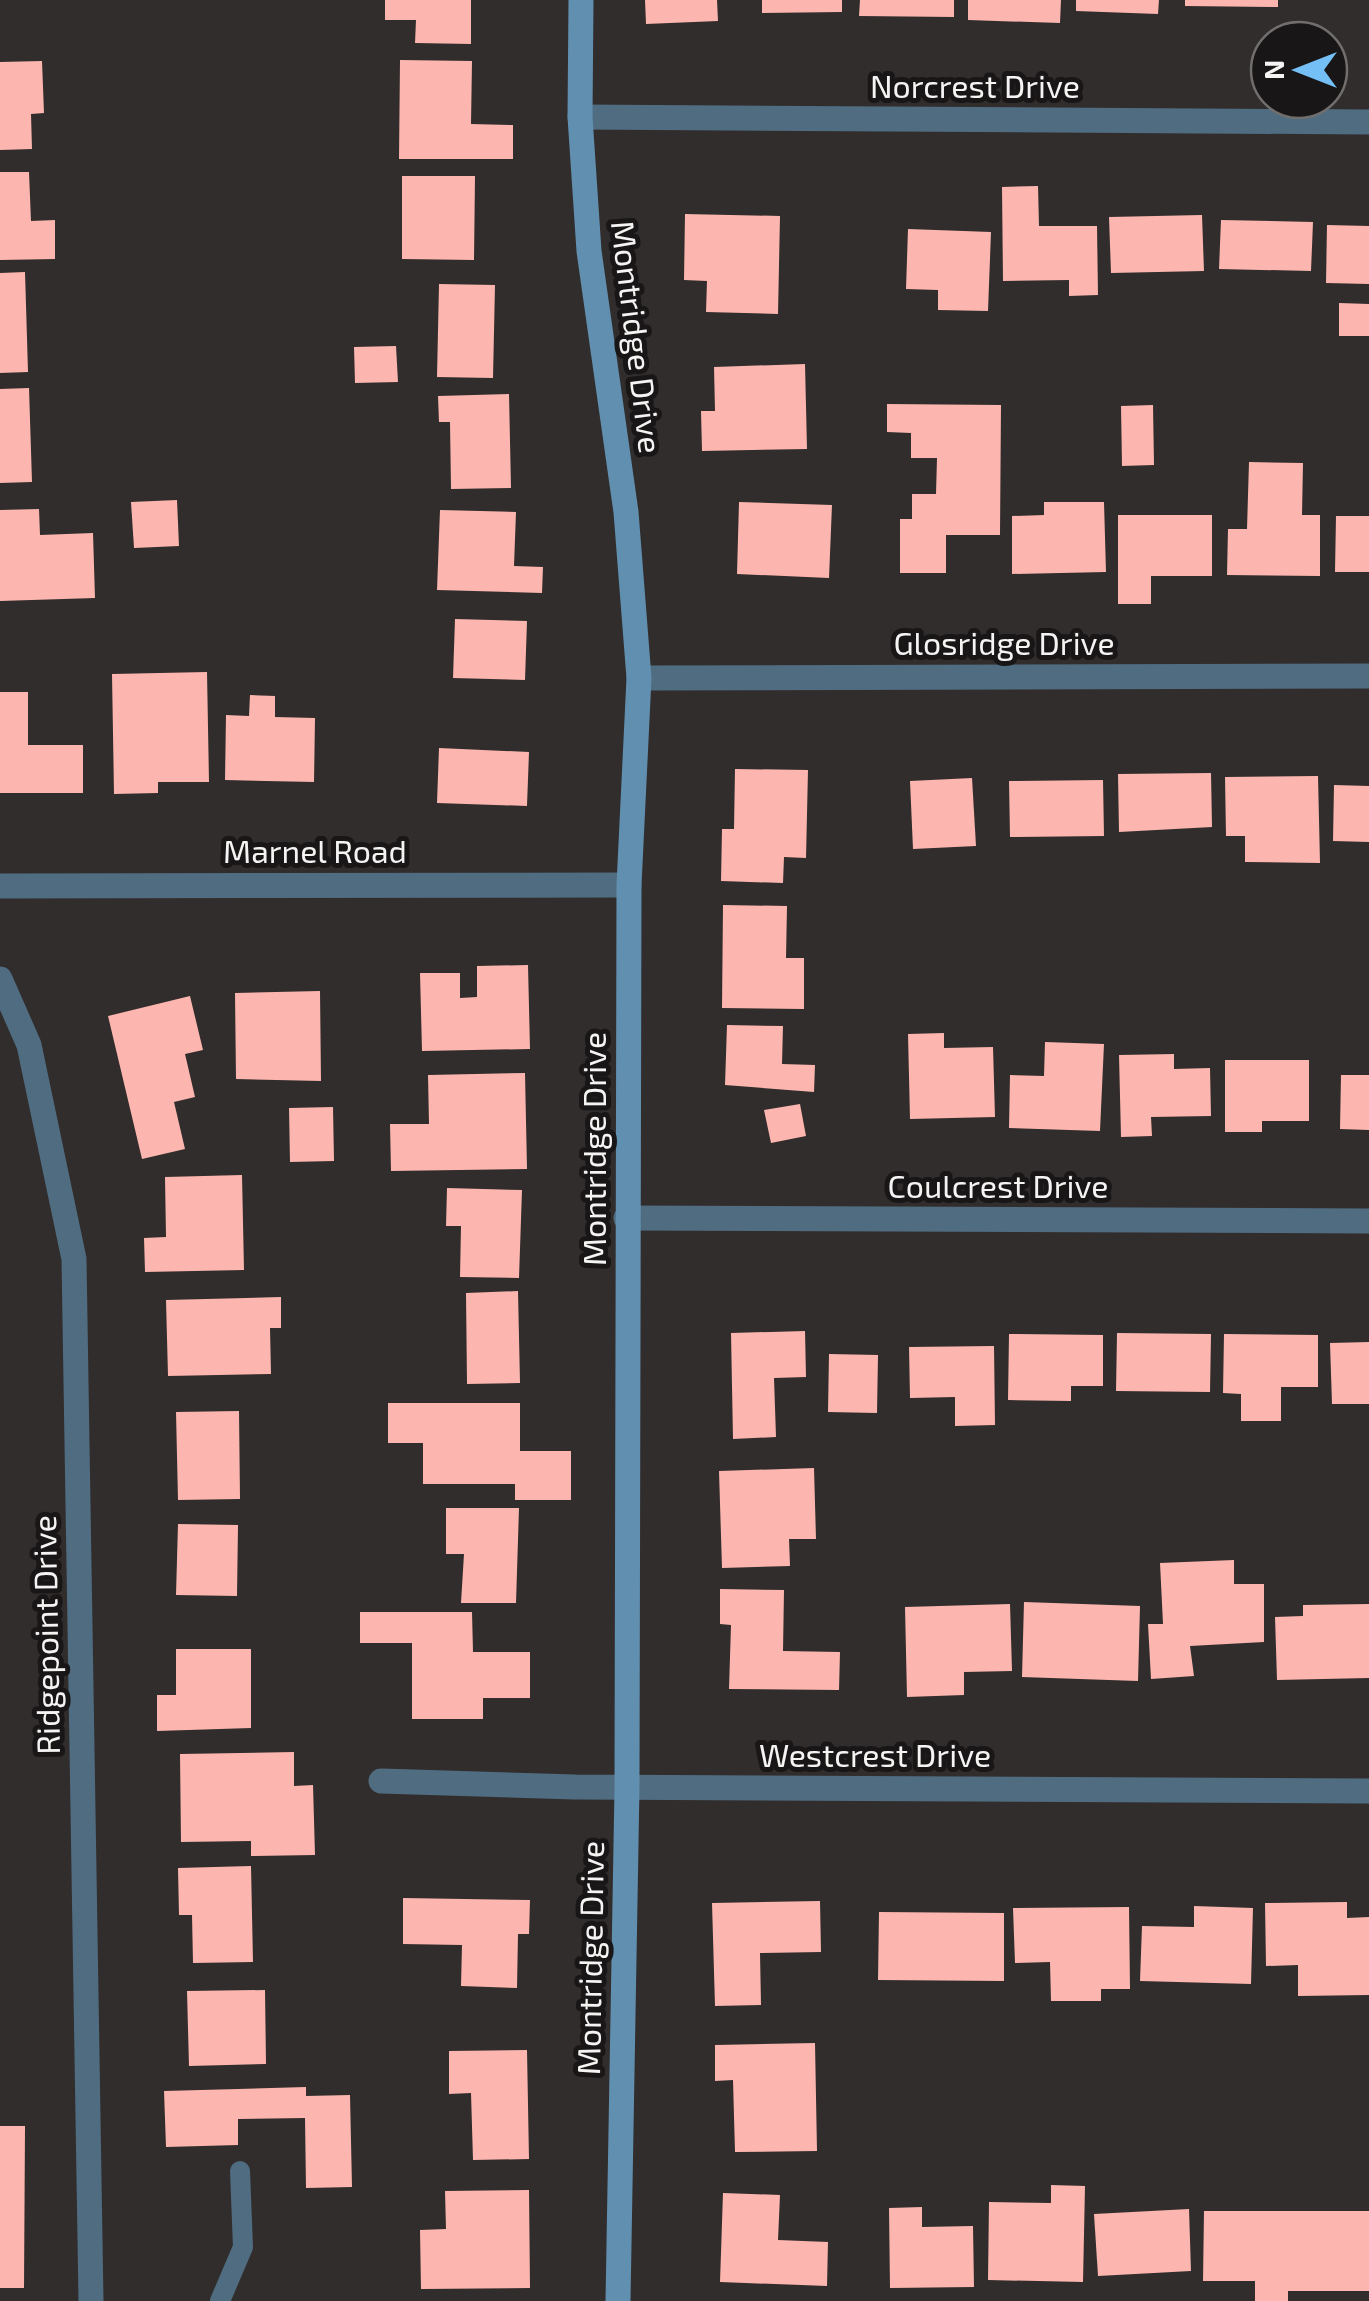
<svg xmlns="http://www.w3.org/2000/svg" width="1369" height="2301" font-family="'Exo 2',sans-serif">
  <rect width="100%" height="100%" fill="#312d2c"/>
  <!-- building -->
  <g fill="#fcb6af">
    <polygon points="385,0 471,0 471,44 415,43 416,20 385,20"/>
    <polygon points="645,0 717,0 718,21 646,24"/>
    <polygon points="762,0 842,0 842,12 762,13"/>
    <polygon points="860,0 954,0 954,17 859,16"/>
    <polygon points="968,0 1061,0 1060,23 968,20"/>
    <polygon points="1076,0 1159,0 1158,14 1076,11"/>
    <polygon points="1185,0 1278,0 1278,7 1185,6"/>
    <polygon points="400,60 472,61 471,124 513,125 513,159 399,159"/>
    <polygon points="42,61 44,113 31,114 32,149 0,150 0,62"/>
    <polygon points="0,172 29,172 31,221 55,220 55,259 0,260"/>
    <polygon points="402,176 475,176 474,260 402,259"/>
    <polygon points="1038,186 1039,226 1097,226 1098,295 1069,296 1069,280 1003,281 1002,187"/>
    <polygon points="685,214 780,216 778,314 706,312 707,281 684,280"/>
    <polygon points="1202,215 1204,271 1111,273 1109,217"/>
    <polygon points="1221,220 1313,222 1311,271 1219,269"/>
    <polygon points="1327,225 1369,226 1369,284 1326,283"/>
    <polygon points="908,229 991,232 988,311 938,310 938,290 906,289"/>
    <polygon points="25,272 28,372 0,373 0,273"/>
    <polygon points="439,284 495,285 493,378 437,377"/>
    <polygon points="1339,303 1369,304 1369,336 1339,336"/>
    <polygon points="396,346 398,382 355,383 354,347"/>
    <polygon points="805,364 807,449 702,451 701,411 715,411 714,367"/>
    <polygon points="29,388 32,482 0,483 0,389"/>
    <polygon points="509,394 511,488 451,489 450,422 439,422 438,396"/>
    <polygon points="887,404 1001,405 1000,535 946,535 946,573 900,573 900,519 912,519 912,494 936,494 937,458 911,458 911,433 887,432"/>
    <polygon points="1153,405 1154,465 1122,466 1121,406"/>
    <polygon points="1249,462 1303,463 1302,515 1320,515 1320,576 1227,575 1228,529 1247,529"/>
    <polygon points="177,500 179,546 134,548 131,502"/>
    <polygon points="739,502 832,505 829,578 737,574"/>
    <polygon points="1044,502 1104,502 1106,572 1012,574 1012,516 1044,515"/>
    <polygon points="39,509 40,535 93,533 95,598 0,601 0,510"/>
    <polygon points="440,510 516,512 514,566 543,567 542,593 437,590"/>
    <polygon points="1118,515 1212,515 1212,576 1151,576 1151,604 1118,604"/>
    <polygon points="1336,516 1369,516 1369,572 1335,572"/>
    <polygon points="455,619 527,621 525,680 453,678"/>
    <polygon points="207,672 209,782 158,782 158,793 114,794 112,674"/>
    <polygon points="0,692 28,692 28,745 83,745 83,793 0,793"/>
    <polygon points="250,695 275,696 275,717 315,718 314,782 225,780 226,715 249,716"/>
    <polygon points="439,748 529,752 527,806 437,803"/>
    <polygon points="735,769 808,770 806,858 784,857 783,883 721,881 722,829 734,829"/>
    <polygon points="1211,773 1212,827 1119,832 1118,774"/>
    <polygon points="1318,776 1320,863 1245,862 1245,836 1226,836 1225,777"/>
    <polygon points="972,778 976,846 913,849 910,781"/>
    <polygon points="1103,780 1104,836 1010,837 1009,781"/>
    <polygon points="1334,785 1369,786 1369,842 1333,841"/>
    <polygon points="723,905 787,906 786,958 804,958 804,1009 722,1008"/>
    <polygon points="528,965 530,1049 422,1051 420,973 460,973 460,998 477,997 477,966"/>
    <polygon points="320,991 321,1081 236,1079 235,993"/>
    <polygon points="190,996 203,1050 185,1054 195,1097 174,1102 185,1149 142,1159 108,1016"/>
    <polygon points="727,1025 783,1026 782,1064 815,1065 814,1092 725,1085"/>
    <polygon points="944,1033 944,1048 993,1047 995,1117 910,1119 908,1034"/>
    <polygon points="1045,1042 1104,1044 1100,1131 1009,1128 1010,1075 1044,1076"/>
    <polygon points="1174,1054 1174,1069 1210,1068 1211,1116 1151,1117 1152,1136 1121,1137 1119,1055"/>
    <polygon points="1225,1060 1309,1060 1309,1121 1262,1121 1262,1132 1225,1132"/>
    <polygon points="525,1073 527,1169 391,1171 390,1124 429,1124 428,1075"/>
    <polygon points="1341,1075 1369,1075 1369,1130 1340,1129"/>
    <polygon points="800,1104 806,1136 771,1143 764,1110"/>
    <polygon points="333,1107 334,1161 290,1162 289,1108"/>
    <polygon points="242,1175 244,1270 145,1272 144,1238 166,1237 165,1177"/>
    <polygon points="447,1188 522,1190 519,1278 460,1277 461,1226 446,1226"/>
    <polygon points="518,1291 520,1383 467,1384 466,1293"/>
    <polygon points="281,1297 281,1328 270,1328 271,1374 168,1376 166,1300"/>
    <polygon points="805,1331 806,1377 774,1378 776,1437 733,1439 731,1333"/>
    <polygon points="1117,1333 1211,1334 1210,1392 1116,1391"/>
    <polygon points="1009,1334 1103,1335 1103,1386 1071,1386 1071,1401 1008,1400"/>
    <polygon points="1224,1334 1318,1335 1318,1387 1281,1387 1281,1421 1241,1421 1241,1394 1223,1393"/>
    <polygon points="1369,1342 1369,1404 1332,1404 1330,1343"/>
    <polygon points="994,1346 995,1425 955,1426 955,1397 910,1398 909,1347"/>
    <polygon points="829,1354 878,1355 877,1413 828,1412"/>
    <polygon points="388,1403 520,1403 520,1451 571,1451 571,1500 515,1500 515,1484 423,1484 423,1443 388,1443"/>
    <polygon points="239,1411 240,1499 178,1500 176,1412"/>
    <polygon points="814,1468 816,1539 789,1539 790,1566 722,1568 719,1471"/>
    <polygon points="446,1508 519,1508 516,1603 461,1603 464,1554 446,1554"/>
    <polygon points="178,1524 238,1525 237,1596 176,1595"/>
    <polygon points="1234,1560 1234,1584 1264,1584 1264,1642 1190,1646 1194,1676 1151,1679 1148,1624 1163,1624 1160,1563"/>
    <polygon points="720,1589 784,1590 783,1651 840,1652 839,1690 729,1689 731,1625 720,1624"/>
    <polygon points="1024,1602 1140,1606 1138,1681 1022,1677"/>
    <polygon points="1010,1604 1012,1671 964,1672 964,1695 907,1697 905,1607"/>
    <polygon points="1369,1604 1369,1678 1277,1680 1275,1617 1303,1616 1303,1605"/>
    <polygon points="360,1612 472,1612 473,1652 530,1652 530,1698 483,1698 483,1719 412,1719 412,1643 360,1643"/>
    <polygon points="176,1649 251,1649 251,1728 157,1731 157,1695 176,1695"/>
    <polygon points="294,1752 294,1786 313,1785 315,1855 251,1856 251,1841 181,1842 180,1754"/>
    <polygon points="251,1866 253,1962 193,1963 192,1915 179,1915 178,1868"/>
    <polygon points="403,1898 530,1900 529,1934 518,1934 517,1988 461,1986 462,1945 403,1944"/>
    <polygon points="820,1901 821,1952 760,1953 761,2005 715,2006 712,1903"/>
    <polygon points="1347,1902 1347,1918 1369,1917 1369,1995 1298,1996 1298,1965 1266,1966 1265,1903"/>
    <polygon points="1194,1906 1253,1908 1251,1984 1140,1981 1142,1926 1194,1927"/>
    <polygon points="1129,1907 1130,1989 1101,1989 1101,2001 1051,2001 1050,1962 1015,1963 1013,1908"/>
    <polygon points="879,1912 1004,1913 1004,1981 878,1980"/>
    <polygon points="265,1990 266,2064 189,2066 187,1991"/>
    <polygon points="815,2043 817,2151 735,2152 733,2080 715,2081 715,2045"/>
    <polygon points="527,2050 529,2159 473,2160 471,2093 449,2094 449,2051"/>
    <polygon points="306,2087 306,2096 350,2095 352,2187 306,2188 305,2118 238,2119 238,2145 166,2147 164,2091"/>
    <polygon points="0,2126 25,2126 24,2288 0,2288"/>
    <polygon points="1051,2185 1085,2186 1083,2282 988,2280 989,2202 1051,2203"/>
    <polygon points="529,2190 530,2288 421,2289 420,2230 446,2229 445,2191"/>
    <polygon points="723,2193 780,2195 778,2240 828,2242 827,2286 720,2282"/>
    <polygon points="922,2207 922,2227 973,2226 974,2287 890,2288 889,2208"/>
    <polygon points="1189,2209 1191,2271 1098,2276 1094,2214"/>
    <polygon points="1204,2211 1369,2211 1369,2291 1288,2291 1288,2301 1255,2301 1255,2281 1203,2281"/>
  </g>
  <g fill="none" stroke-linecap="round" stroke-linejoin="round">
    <!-- lane -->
    <polyline stroke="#506c81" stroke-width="20" points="220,2301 243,2247 240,2171"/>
    <!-- street -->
    <g stroke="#506c81" stroke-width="25">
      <polyline points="580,117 1369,122"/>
      <polyline points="639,678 1369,676"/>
      <polyline points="0,886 629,885"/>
      <polyline points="0,979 29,1045 74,1259 91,2301"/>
      <polyline points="626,1218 1369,1221"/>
      <polyline points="381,1781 575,1787 1369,1791"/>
    </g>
    <!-- secondary -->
    <polyline stroke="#618faf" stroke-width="25" points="581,0 580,117 589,251 626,512 639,678 629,885 627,1787 618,2301"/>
  </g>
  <g text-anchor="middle" stroke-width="10" stroke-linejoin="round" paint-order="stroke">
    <!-- street labels -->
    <g font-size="32" fill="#f6f3f3" stroke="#181616">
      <text x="975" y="98">Norcrest Drive</text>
      <text transform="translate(636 337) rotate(83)" y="11">Montridge Drive</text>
      <text x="1004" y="655">Glosridge Drive</text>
      <text x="315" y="863">Marnel Road</text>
      <text transform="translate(595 1149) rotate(-90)" y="11">Montridge Drive</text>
      <text x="998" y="1198">Coulcrest Drive</text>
      <text transform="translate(47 1635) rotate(-91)" y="11">Ridgepoint Drive</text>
      <text x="875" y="1767">Westcrest Drive</text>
      <text transform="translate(591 1958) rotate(-89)" y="11">Montridge Drive</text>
    </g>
  </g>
  <!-- north arrow -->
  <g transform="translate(1299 70) rotate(270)"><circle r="48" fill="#181616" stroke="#716e6e" stroke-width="2.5"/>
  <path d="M0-8L18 38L0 25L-18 38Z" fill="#74c0f6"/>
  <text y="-15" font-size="28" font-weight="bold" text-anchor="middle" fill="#f6f3f3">N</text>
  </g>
</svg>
